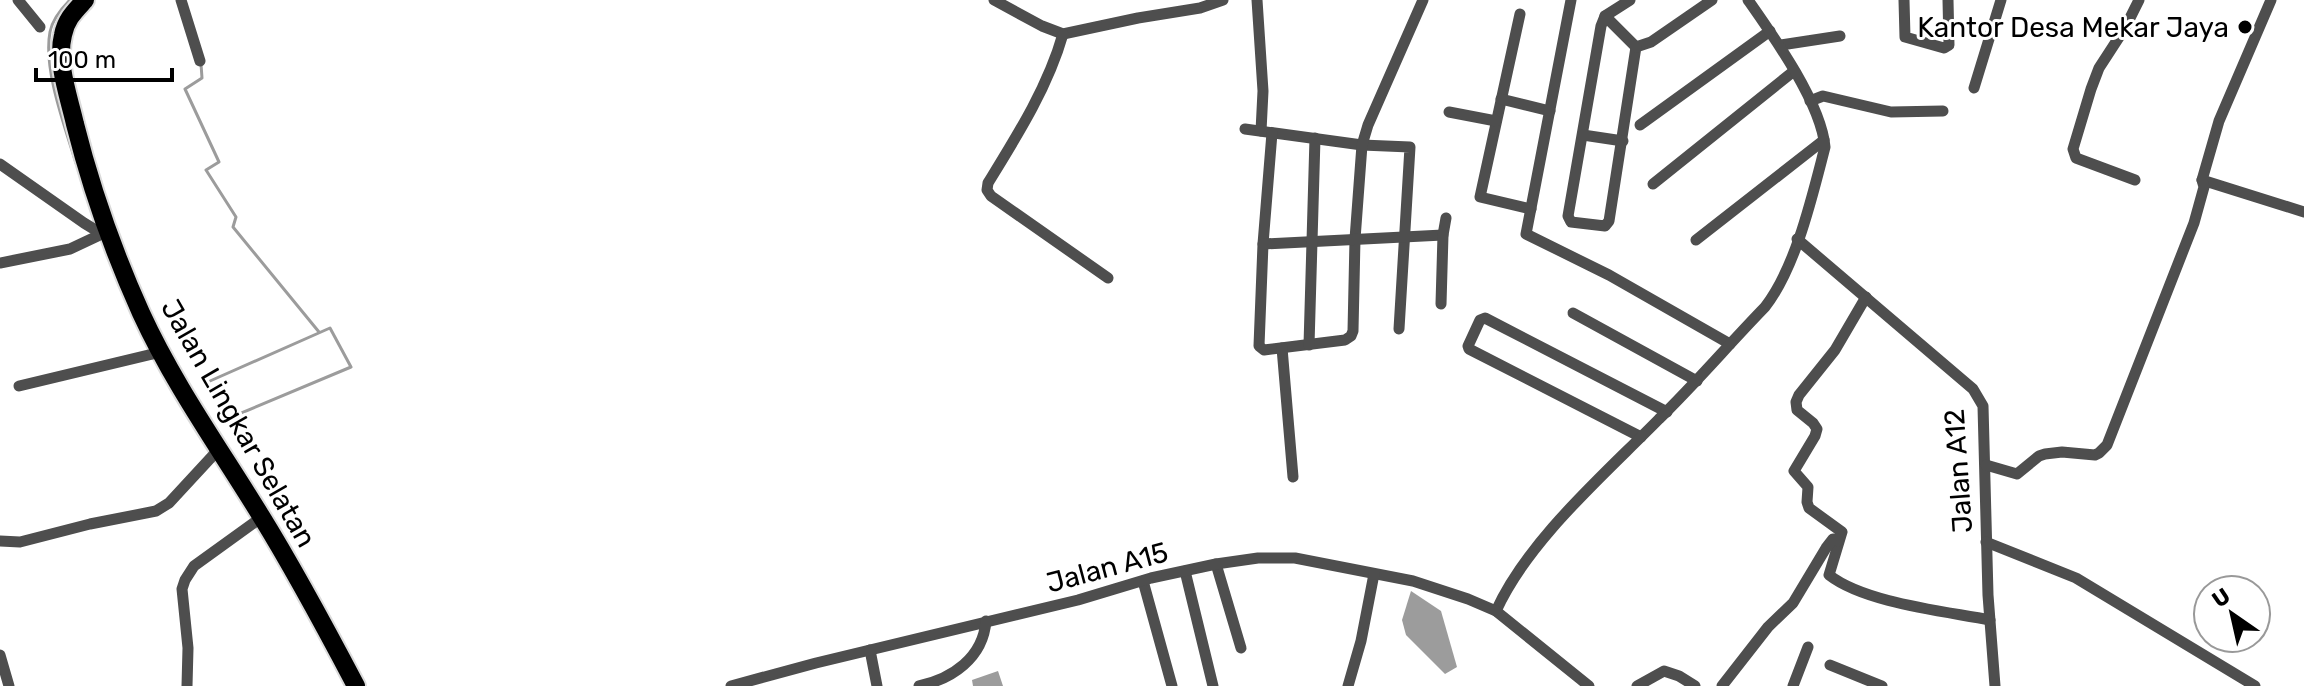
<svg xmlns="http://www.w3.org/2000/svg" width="2304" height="686" font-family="Rubik,sans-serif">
  <rect width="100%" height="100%" fill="#fff"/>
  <!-- water -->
  <g fill="#9c9c9c">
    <polygon points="1411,591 1441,611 1457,667 1445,674 1406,635 1402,620"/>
    <polygon points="998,671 1003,686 973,686 972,680"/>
  </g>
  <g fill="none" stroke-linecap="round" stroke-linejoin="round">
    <!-- stream -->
    <g stroke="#9c9c9c" stroke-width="3">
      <path d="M 70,0 C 62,8 52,21 50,32 C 43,69 65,127 76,163"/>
      <polyline points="201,64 202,78 185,89 219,162 206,170 236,217 233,227 319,332"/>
      <polyline points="210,381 330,328 351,367 227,419"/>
    </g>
    <defs>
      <path id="trunk" d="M 85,0 C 75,11 66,19 63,35 C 56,63 69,97 75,124 C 91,188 114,253 141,313 C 174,385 220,449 261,516 C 295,571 326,629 356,686"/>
    </defs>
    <!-- trunk casing -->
    <use href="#trunk" stroke="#dbdbdb" stroke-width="22"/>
    <!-- minor -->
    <g stroke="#4e4e4e" stroke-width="11">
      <polyline points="18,0 40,27"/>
      <polyline points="181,0 200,61"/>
      <polyline points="994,0 1042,26 1063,34 1138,18 1200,8 1223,0"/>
      <polyline points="1257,0 1263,91 1261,131"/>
      <polyline points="1571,0 1526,234 1609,275 1730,344"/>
      <polyline points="1630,0 1605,16 1601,26 1568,216 1571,222 1605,226 1609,221 1636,47 1651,42 1712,0"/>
      <polyline points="1904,0 1905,37 1944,48 1949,45 1948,0"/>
      <polyline points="1520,14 1480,197 1531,209"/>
      <polyline points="1605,16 1636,47"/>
      <path d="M 1063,34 C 1048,87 1017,136 988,183 L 987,190 L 991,196 L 1108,278"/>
      <polyline points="1781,45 1840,36"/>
      <polyline points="1974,88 2001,0"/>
      <polyline points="1501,99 1550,111"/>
      <polyline points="1810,101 1823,96 1891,112 1943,111"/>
      <polyline points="1449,112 1496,121"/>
      <polyline points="1640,125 1770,31"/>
      <polyline points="1245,129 1362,145 1410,147 1399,329"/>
      <polyline points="1272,133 1263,244 1259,346 1264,350 1345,340 1351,336 1353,331 1355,239 1362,145 1368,125 1423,0"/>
      <polyline points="1583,135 1623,141"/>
      <polyline points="0,164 84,223 102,234"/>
      <polyline points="2135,180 2076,158 2073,149 2091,89 2099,68 2125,28 2139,0"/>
      <polyline points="2202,180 2304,212"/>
      <polyline points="1653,184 1794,71"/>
      <polyline points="1797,239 1973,389 1983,406 1988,595 1995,686"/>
      <polyline points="1696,240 1824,140"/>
      <polyline points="1263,244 1443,235"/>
      <polyline points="0,263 70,249 104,233"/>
      <path d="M 1866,297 L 1835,350 L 1799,395 L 1796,402 L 1797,410 L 1813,423 L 1817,429 L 1815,436 L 1794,471 L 1808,487 L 1807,502 L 1809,508 L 1842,532 L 1829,575 C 1865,603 1944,611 1990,620"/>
      <polyline points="1441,304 1443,235 1446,218"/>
      <polyline points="1573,313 1697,381"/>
      <polyline points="1309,345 1315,138"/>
      <polyline points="1282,348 1293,477"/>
      <polyline points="19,386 161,352"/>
      <polyline points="1641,437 1469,349 1468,346 1480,320 1485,318 1667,412"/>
      <polyline points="1986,465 2017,474 2039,456 2045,454 2062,452 2095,455 2099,453 2107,445 2194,223 2204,187 2202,180 2219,121 2271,0"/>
      <polyline points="0,541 20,542 90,524 156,511 169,503 218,450"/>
      <polyline points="1986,542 2076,578 2255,686"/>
      <polyline points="1216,564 1241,648"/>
      <polyline points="1185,571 1213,686"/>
      <polyline points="1143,581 1172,686"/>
      <path d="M 1496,611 C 1528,540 1605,474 1659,419 C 1696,383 1729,344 1765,307 C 1796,267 1812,197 1825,147 C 1821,103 1774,37 1748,0"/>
      <polyline points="870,650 877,686"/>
      <polyline points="0,655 9,686"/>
      <polyline points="1830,665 1882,686"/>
      <polyline points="187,686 188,648 182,589 185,580 194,566 262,517"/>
      <polyline points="731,686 816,663 1078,600 1151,578 1216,564 1258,558 1295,558 1413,581 1468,599 1496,611 1589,686"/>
      <path d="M 919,686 C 952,679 983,658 986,621"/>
      <polyline points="1348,686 1361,641 1374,574"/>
      <polyline points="1637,686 1664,671 1679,676 1695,686"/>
      <polyline points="1722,686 1768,627 1793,603 1826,548 1833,539 1837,539 1838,541"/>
      <polyline points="1793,686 1808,647"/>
    </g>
    <!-- trunk -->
    <use href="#trunk" stroke="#000" stroke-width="18"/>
  </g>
  <!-- markers -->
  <circle fill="#000" stroke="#fff" stroke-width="3" cx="2245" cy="27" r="8"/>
  <g text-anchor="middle" stroke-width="6" stroke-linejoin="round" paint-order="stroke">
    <!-- poi labels -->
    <g font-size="28" fill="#000" stroke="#fff" text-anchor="end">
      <text x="2229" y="37">Kantor Desa Mekar Jaya</text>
    </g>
    <!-- street labels -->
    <g font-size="28" fill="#000" stroke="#fff">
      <text transform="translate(239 423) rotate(60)" y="10">Jalan Lingkar Selatan</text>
      <text transform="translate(1958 471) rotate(-94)" y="10">Jalan A12</text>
      <text transform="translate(1107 567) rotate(-15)" y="10">Jalan A15</text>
    </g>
  </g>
  <!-- north arrow -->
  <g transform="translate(2232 614) rotate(326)"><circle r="38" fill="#ffffff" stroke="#999999" stroke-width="2"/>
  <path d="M0-6L14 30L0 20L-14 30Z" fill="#000000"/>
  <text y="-12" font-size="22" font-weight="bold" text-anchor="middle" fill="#000000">U</text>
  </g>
  <!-- scale -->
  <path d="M36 68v12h136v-12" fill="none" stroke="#000000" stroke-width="4"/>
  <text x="48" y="68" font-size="24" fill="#000000" stroke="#ffffff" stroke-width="6" paint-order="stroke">100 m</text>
</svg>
